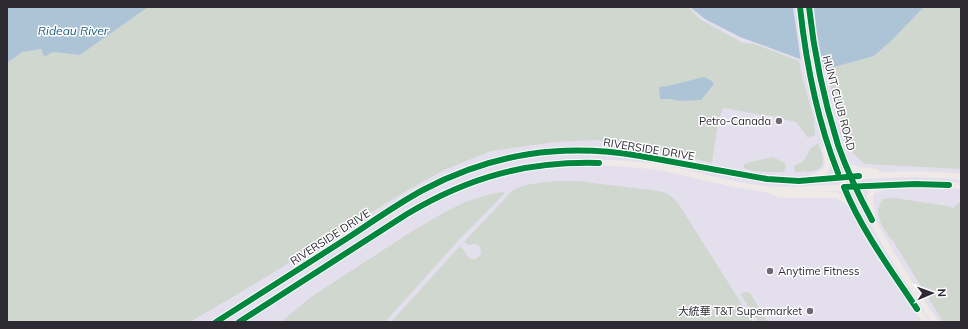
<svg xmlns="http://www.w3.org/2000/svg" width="968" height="329" font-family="Mulish,'Noto Sans SC',sans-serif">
  <rect width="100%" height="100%" fill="#e4dfed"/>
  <!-- green -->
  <g fill="#cfd7cf">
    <polygon points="148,7 688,7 700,19 743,43 755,44 799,61 802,76 814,119 815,135 808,138 797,123 795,122 772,116 759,115 752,113 723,108 718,123 712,163 680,155 637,146 595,140 555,142 491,151 444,170 408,190 261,280 190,322 7,322 7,63 22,51 43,49 49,55 53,52 80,55"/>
    <polygon points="924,7 961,7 961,169 865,164 853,153 844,132 832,93 827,69 874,56 891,41"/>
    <path d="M 818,143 C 824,159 829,170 806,172 L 805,170 L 804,170 L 804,172 L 795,172 L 794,169 L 794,166 L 802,162 L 805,159 L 810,149 Z"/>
    <path d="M 773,157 L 785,163 L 786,166 L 784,172 C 775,172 752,173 745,168 L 744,168 L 744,165 L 747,163 Z"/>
    <path d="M 554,181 L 577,181 L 658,191 C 667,192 672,196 678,203 L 753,322 L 391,322 L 460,246 C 464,249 466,257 471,259 C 476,260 481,256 481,252 C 481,249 480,248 479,246 L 475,244 L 468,245 L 464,242 L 513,190 C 526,183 540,183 554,181 Z"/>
    <polygon points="502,192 504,192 503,195 457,242 385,322 281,322 311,297 411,232 445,212 465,202 487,195"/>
    <path d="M 895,198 L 947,206 L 953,208 L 961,201 L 961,322 L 943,322 L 893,241 C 886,233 879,223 878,212 C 878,207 881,203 883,199 Z"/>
    <polygon points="744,292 750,293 768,322 759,322 740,294"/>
  </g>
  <!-- water -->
  <g fill="#adc4d7">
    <polygon points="7,7 148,7 80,55 53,52 46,56 43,55 42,49 22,52 7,63"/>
    <polygon points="690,7 924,7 891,41 874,56 827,69 740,37 705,19"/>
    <polygon points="704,77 712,81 714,84 701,100 679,101 671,99 660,99 659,87 668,86"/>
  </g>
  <!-- pier -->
  <polygon fill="#e4dfed" points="793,7 814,7 817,34 824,70 801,62"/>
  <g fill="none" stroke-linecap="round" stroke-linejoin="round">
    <!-- major -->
    <g stroke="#efeae7" stroke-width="6">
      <path d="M 800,7 C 808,83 826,157 863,225 C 881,259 905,290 926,322"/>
      <path d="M 809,7 C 815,66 830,132 855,186 C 877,234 906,278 935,322"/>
      <polyline points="847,166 859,170 876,172"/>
      <path d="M 810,178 C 828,172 831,168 825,149"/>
      <polyline points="771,191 778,194 787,195 836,195 843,198 851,204"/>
      <polyline points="872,217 870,196 872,191 880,188"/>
      <path d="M 216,322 L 424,190 C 440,182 456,174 473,168 C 527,149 585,146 640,156 C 669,161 698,167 726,172 C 743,175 760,179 777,180 C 802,181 827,179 852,177 C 888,174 925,172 961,177"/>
      <path d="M 239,322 L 407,214 C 475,173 534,159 613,163 C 630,164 647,165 664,168 C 705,176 745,190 787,190 L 928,184 L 961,186"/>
    </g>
    <defs>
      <g id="cycleway">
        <path d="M 800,7 C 806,63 817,120 838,173"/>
        <path d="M 809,7 C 814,53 824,100 838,145 C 847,171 859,196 872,220"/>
        <path d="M 917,309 C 891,270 862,231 844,187 L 915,184 L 949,185"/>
        <path d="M 216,322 C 260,294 303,266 346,239 C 372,222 397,204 423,190 C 493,153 562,143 640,156 L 767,179 L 799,181 L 859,176"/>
        <path d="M 239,322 L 407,214 C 469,177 527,161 599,163"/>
      </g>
    </defs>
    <!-- cycleway casing -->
    <use href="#cycleway" stroke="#fff" stroke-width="8"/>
    <!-- cycleway -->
    <use href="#cycleway" stroke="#00873e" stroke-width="6"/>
  </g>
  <!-- markers -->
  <g fill="#6e6975" stroke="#fff" stroke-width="1.5">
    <circle cx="779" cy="121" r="4"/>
    <circle cx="770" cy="271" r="4"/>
    <circle cx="810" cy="311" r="4"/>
  </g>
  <g text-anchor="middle" stroke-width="3" stroke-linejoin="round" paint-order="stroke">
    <!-- street labels -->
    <g font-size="11" fill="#2e2a34" stroke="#fff">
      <text transform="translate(839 103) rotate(75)" y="4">HUNT CLUB ROAD</text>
      <text transform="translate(649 149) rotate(9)" y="4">RIVERSIDE DRIVE</text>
      <text transform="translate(330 237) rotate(-33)" y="4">RIVERSIDE DRIVE</text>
    </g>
    <!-- poi labels -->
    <g font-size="11" fill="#2e2a34" stroke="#fff" text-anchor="end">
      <text x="771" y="125">Petro-Canada</text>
      <text x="778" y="275" text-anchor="start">Anytime Fitness</text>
      <text x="802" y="315">大統華 T&amp;T Supermarket</text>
    </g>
    <!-- water labels -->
    <g font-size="12" font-style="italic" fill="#1d5a79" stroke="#fff">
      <text x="73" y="35">Rideau River</text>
    </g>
  </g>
  <!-- border -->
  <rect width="968" height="329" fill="none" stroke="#2e2a34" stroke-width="16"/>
  <!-- north arrow -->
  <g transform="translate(932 293) rotate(88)" stroke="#ffffff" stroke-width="3" paint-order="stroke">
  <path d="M0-3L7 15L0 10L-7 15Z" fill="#2e2a34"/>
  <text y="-6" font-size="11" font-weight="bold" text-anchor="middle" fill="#2e2a34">N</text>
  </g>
</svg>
